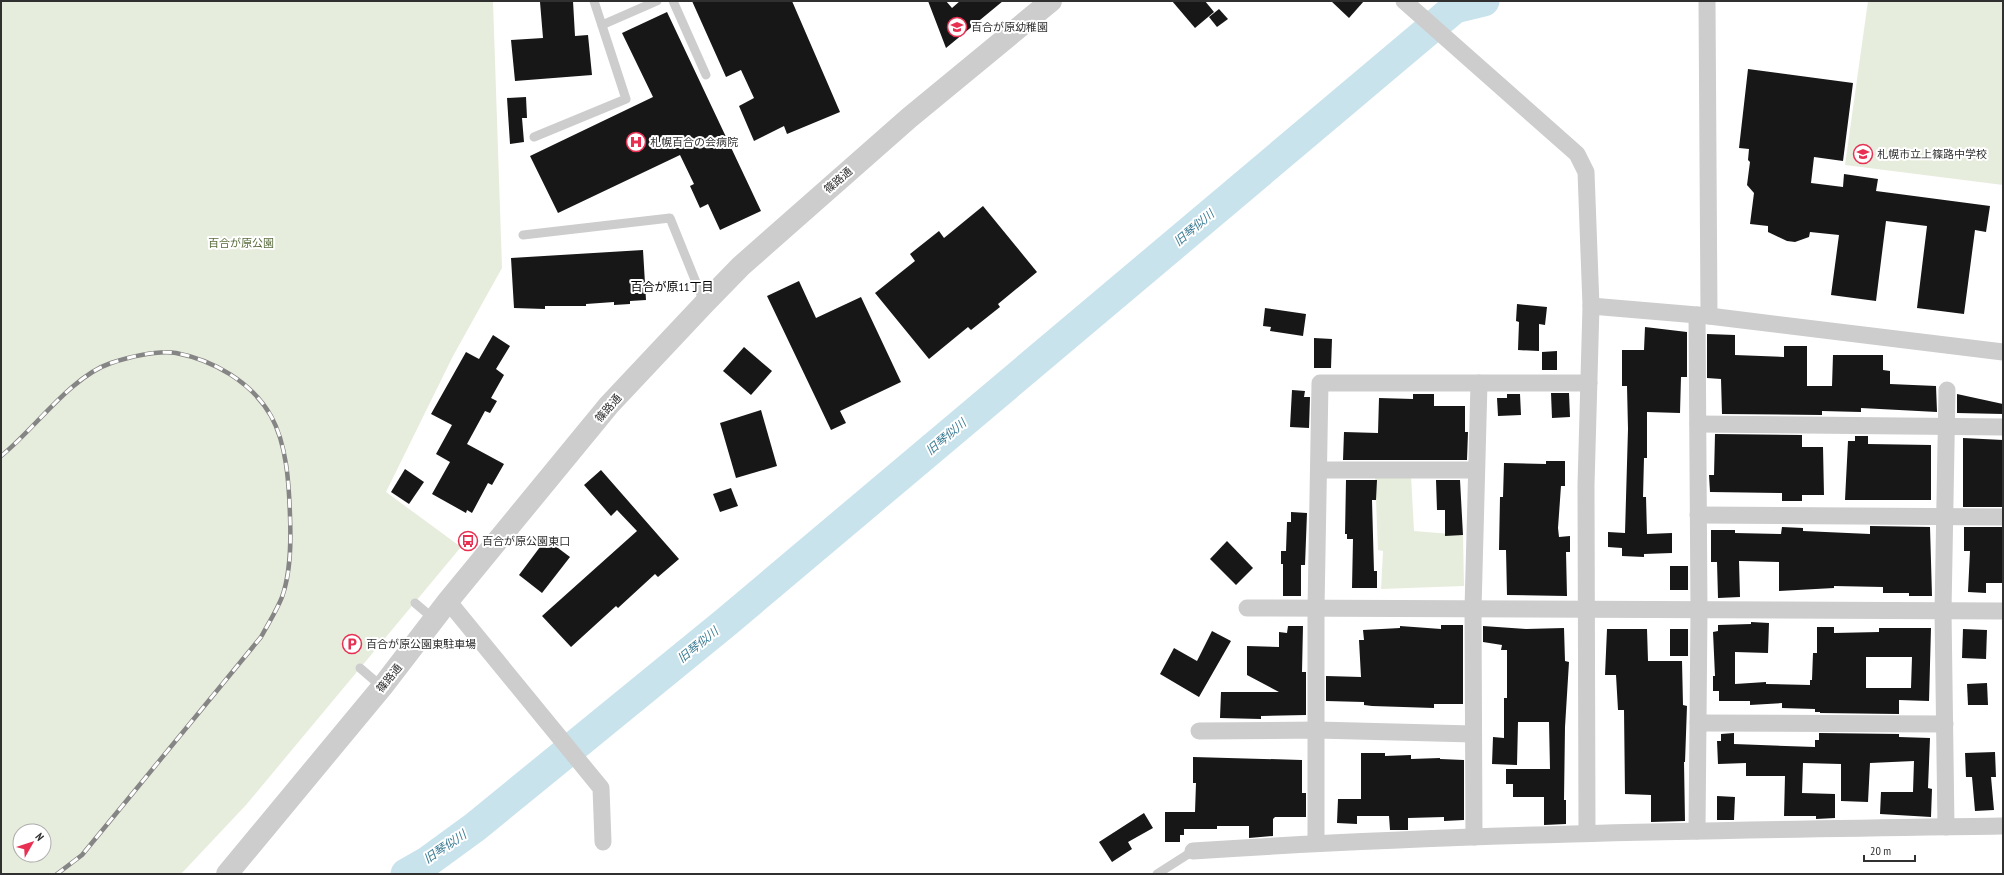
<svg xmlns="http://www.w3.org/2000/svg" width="2004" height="875" font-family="'PT Sans Narrow','Noto Sans JP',sans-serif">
  <rect width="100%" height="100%" fill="#fff"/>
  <!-- green -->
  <g fill="#e7eddd" fill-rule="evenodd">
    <path d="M 1,1 L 493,1 L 502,268 L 453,356 L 386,492 L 461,547 L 246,805 L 181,874 L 1,874 ZM 20,831 L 44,831 L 44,855 L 20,855 Z"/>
    <polygon points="1868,1 2003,1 2003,185 1845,165"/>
    <polygon points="1375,475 1411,475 1414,531 1463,535 1464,586 1381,589 1383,551 1378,550"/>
  </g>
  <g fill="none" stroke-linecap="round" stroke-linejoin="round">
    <!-- river -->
    <polyline stroke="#c9e3ed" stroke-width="31" points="406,874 427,862 475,827 725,623 1455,8 1484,1"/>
  </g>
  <!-- building -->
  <g fill="#171717" fill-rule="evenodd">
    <polygon points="573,1 575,36 588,35 592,75 515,81 511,40 543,38 540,2"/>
    <polygon points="692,1 792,1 840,112 787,134 784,126 754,141 739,106 754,98 741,70 726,77"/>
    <polygon points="928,1 946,1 952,8 960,1 1003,1 946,48"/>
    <polygon points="1172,1 1205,1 1214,12 1195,28"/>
    <polygon points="1331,1 1364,1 1349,18"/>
    <polygon points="1219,9 1228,19 1217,27 1209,17"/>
    <polygon points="667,12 761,211 720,230 708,204 700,208 690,186 694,184 680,155 558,213 530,156 653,97 622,33"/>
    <polygon points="1748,69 1853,83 1843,161 1814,157 1811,183 1843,187 1844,174 1878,179 1876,191 1990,206 1986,232 1975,230 1964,314 1917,308 1927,226 1886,221 1876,301 1831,295 1839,235 1810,232 1809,237 1795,242 1787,241 1768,232 1768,226 1750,224 1754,193 1747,185 1750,162 1748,160 1749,149 1739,148"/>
    <polygon points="526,97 527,118 522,118 524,142 510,144 507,98"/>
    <polygon points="983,206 1037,272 998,304 1000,307 971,330 968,327 929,359 875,293 915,261 910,254 939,231 944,238"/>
    <polygon points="643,250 646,300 630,301 630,304 614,305 614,302 586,304 586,306 545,306 545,309 514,308 511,258"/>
    <polygon points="799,281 816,318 861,297 901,382 840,411 846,423 831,430 767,296"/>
    <polygon points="1517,304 1547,307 1545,325 1539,324 1539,351 1518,350 1519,322 1516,321"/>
    <polygon points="1265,308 1306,314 1303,336 1270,331 1271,327 1263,326"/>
    <polygon points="1645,327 1687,332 1687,377 1681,377 1680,413 1647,412 1647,458 1644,458 1643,497 1646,497 1647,534 1672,533 1672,553 1644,554 1644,557 1622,556 1622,548 1608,547 1608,532 1625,533 1628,429 1627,386 1622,386 1622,350 1644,350"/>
    <polygon points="1707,334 1735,335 1735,355 1784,357 1784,346 1807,346 1807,386 1832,386 1833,355 1883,355 1883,370 1890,371 1890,384 1936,386 1937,412 1861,408 1861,412 1822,411 1822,415 1722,414 1721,379 1707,378"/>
    <polygon points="493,335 510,346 496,369 504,375 491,398 497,401 490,413 485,411 467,444 504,464 492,485 488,483 472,513 467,510 466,513 432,494 450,462 436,454 452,425 431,414 466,352 479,359"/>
    <polygon points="1314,338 1332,339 1331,368 1314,368"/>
    <polygon points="744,347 772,371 751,395 723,371"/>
    <polygon points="1557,351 1557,370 1542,370 1542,352"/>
    <polygon points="1292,390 1305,391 1304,397 1310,397 1309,428 1290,427"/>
    <polygon points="1551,393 1569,393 1570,417 1552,418"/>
    <polygon points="1413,394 1434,394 1434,406 1465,406 1465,432 1468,432 1467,460 1343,460 1344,432 1378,433 1379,398 1413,399"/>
    <polygon points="1507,394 1520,394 1521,415 1498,416 1497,398 1507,398"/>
    <polygon points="1957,394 2003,404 2003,414 1957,413"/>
    <polygon points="761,410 777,466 736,478 720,423"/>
    <polygon points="1715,434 1802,435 1802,447 1823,447 1824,495 1802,495 1802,501 1782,501 1782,493 1710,492 1709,475 1714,475"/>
    <polygon points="1855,436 1868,436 1868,444 1931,445 1931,500 1845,500 1848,441 1855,441"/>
    <polygon points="1963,438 2003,440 2003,507 1963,507"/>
    <polygon points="1546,461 1565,461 1565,486 1561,486 1558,528 1559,537 1570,536 1570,552 1566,552 1567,596 1507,595 1506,550 1499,550 1500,497 1503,497 1504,463 1546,464"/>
    <polygon points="405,469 424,482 409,504 391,492"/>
    <polygon points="601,470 679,559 658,577 655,574 618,608 616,606 571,647 542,616 637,531 617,510 611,516 584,485"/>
    <polygon points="1346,480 1377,480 1376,500 1372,500 1374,571 1377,571 1377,588 1352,588 1353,539 1347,539 1347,534 1345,534"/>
    <polygon points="1436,480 1460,480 1463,535 1445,536 1445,510 1437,510"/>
    <polygon points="731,488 738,506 720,512 713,494"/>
    <polygon points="1291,512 1307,513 1305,565 1301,565 1301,596 1283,596 1283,564 1281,564 1281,551 1286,551 1287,522 1291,522"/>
    <polygon points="1870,526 1930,527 1932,596 1909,596 1909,593 1883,593 1883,587 1834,586 1834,588 1779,591 1779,562 1739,561 1740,597 1718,598 1717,562 1711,562 1711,530 1735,530 1735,533 1781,534 1782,527 1803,528 1803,531 1870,534"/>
    <polygon points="1964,527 2003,527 2003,583 1986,583 1986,593 1968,592 1970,551 1964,551"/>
    <polygon points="546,539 570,557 542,593 519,575"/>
    <polygon points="1227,541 1253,568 1236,585 1210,559"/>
    <rect x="1670" y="566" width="18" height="24"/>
    <path d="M 1751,622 L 1769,623 L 1768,653 L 1735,652 L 1735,684 L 1766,682 L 1766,684 L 1810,685 L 1810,680 L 1812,680 L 1813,653 L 1817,653 L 1817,627 L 1834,627 L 1834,633 L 1879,632 L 1879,628 L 1931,628 L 1929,701 L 1899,700 L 1899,714 L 1820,713 L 1820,712 L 1815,712 L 1815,709 L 1782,708 L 1782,703 L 1750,705 L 1750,701 L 1719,701 L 1719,691 L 1713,691 L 1713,676 L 1715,676 L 1713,632 L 1718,631 L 1718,625 L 1751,624 ZM 1866,657 L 1912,657 L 1911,688 L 1866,688 Z"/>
    <polygon points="1441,625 1463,625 1463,704 1434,704 1434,708 1372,706 1364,705 1364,702 1326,701 1326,676 1361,677 1359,640 1364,640 1363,630 1400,628 1400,626 1441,629"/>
    <polygon points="1288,626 1303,626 1302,672 1306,672 1306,715 1261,716 1261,719 1220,718 1221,692 1279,692 1247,675 1247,646 1279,647 1279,632 1287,633"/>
    <polygon points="1483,626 1526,629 1564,628 1565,661 1569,662 1565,727 1564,800 1566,800 1566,824 1544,825 1544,797 1513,797 1513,784 1506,784 1506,769 1550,769 1549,722 1518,722 1517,765 1492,764 1493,737 1504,738 1504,698 1507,698 1507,650 1501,650 1502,645 1483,642"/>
    <polygon points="1607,629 1647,629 1648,661 1682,661 1683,705 1687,706 1685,762 1684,762 1685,821 1651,822 1651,795 1625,794 1624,710 1618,710 1616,675 1605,675"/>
    <rect x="1670" y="629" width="18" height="27"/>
    <polygon points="1963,629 1987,630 1986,659 1962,658"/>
    <polygon points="1212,631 1231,641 1199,697 1160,674 1174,648 1197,661"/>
    <polygon points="1987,683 1988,705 1968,705 1967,684"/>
    <polygon points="1734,733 1734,744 1815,747 1815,740 1819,740 1819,733 1899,734 1899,737 1930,738 1928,788 1932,789 1931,817 1880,814 1881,792 1913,792 1914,761 1870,763 1868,802 1841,801 1841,764 1803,763 1802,793 1835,794 1835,818 1816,819 1816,816 1784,816 1785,776 1746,776 1746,763 1718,764 1717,741 1721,741 1721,734"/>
    <polygon points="1995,752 1996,777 1991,777 1994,810 1975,811 1972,777 1966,777 1965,753"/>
    <polygon points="1361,753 1385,753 1385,756 1411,755 1411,759 1440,758 1440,759 1464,760 1464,820 1444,821 1444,817 1408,818 1408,830 1390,830 1389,816 1357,816 1357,824 1337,823 1338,799 1361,799"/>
    <polygon points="1193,757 1302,760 1302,793 1306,793 1306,817 1275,817 1273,819 1273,836 1249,838 1249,826 1217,826 1217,829 1184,829 1184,835 1180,835 1180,842 1165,842 1165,812 1195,812 1196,783 1193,783"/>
    <polygon points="1717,796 1735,797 1734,820 1717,820"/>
    <polygon points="1144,813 1153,828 1128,842 1132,849 1112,862 1099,842"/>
  </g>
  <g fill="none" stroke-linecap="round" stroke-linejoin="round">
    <!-- service -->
    <g stroke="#cdcdcd" stroke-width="9">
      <polyline points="673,1 706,75"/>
      <polyline points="602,25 657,1"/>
      <polyline points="534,137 626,99 594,1"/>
      <polyline points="523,235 670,218 704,302"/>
      <polyline points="415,603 435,620"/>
      <polyline points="360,668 382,687"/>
      <polyline points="1157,874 1193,851"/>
    </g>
    <!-- minor -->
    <g stroke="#cdcdcd" stroke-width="17">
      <polyline points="1404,1 1577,154 1586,172 1591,306 1586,485 1587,833"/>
      <polyline points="1707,1 1709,316"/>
      <polyline points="1591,306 1709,316 2003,352"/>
      <polyline points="1698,424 2003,427"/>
      <polyline points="1319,470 1476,470"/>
      <polyline points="1698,515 2003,517"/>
      <polyline points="448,601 601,788 603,842"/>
      <polyline points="1247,608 2003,611"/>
      <polyline points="1698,723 1945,724"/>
      <polyline points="1199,731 1317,730 1473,734"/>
      <polyline points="1946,827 1943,611 1947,390"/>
      <polyline points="1697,831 1699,611 1697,315"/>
      <polyline points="1474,837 1473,609 1479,383"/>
      <polyline points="1316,843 1316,609 1320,383 1589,383"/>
      <path d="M 1193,851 C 1462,833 1731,830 2001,826"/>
    </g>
    <!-- tertiary -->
    <polyline stroke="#cdcdcd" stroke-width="22" points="227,874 382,687 448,601 609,405 704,304 741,266 909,118 1051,1"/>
    <defs>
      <path id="rail" d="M 1,456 C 35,429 70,377 111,363 C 130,357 155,350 176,353 C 213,360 252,382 271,416 C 287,445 289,484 290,516 C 291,542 291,572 282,597 C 277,610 268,624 261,637 L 82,855 L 57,874"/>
    </defs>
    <!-- rail casing -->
    <use href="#rail" stroke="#858585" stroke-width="4.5"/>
    <!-- rail -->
    <use href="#rail" stroke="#fff" stroke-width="3" stroke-dasharray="9" stroke-linecap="butt"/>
  </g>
  <!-- icons -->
  <defs>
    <symbol id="school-ring" viewBox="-11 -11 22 22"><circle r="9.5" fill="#fff" stroke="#e83053" stroke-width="1.5"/><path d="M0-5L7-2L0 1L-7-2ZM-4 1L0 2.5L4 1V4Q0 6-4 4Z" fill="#e83053"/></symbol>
    <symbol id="hospital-ring" viewBox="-11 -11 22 22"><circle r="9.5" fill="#fff" stroke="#e83053" stroke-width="1.5"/><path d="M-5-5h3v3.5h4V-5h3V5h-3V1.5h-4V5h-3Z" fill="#e83053"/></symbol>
    <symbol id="bus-ring" viewBox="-11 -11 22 22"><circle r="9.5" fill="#fff" stroke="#e83053" stroke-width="1.5"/><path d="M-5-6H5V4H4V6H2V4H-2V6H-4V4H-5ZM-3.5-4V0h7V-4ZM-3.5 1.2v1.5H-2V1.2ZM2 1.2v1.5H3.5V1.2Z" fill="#e83053"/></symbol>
    <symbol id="parking-ring" viewBox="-11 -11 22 22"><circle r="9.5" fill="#fff" stroke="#e83053" stroke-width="1.5"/><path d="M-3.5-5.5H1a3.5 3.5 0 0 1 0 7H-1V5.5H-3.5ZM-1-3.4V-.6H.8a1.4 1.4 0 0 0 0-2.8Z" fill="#e83053"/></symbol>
  </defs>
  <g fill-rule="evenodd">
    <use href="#school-ring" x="946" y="16" width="22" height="22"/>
    <use href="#hospital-ring" x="625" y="131" width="22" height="22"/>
    <use href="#school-ring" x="1852" y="143" width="22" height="22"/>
    <use href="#bus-ring" x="457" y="530" width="22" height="22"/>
    <use href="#parking-ring" x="341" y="633" width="22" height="22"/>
  </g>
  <g text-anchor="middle" stroke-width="4" stroke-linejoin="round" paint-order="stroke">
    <!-- poi labels -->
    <g font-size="11" fill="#303030" stroke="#fff" text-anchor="start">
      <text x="971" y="31">百合が原幼稚園</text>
      <text x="650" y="146">札幌百合の会病院</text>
      <text x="1877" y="158">札幌市立上篠路中学校</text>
      <text x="482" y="545">百合が原公園東口</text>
      <text x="366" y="648">百合が原公園東駐車場</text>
    </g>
    <!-- street labels -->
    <g font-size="11" fill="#303030" stroke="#fff">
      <text transform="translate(838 180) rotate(-41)" y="4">篠路通</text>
      <text transform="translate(608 408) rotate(-49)" y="4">篠路通</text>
      <text transform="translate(389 678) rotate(-51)" y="4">篠路通</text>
    </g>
    <!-- park labels -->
    <g font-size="11" fill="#586c3c" stroke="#fff">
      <text x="241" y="247">百合が原公園</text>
    </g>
    <!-- water labels -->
    <g font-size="12" font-style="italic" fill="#3c7c93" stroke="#fff">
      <text transform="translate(1194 228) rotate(-40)" y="4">旧琴似川</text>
      <text transform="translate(946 437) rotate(-40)" y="4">旧琴似川</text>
      <text transform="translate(698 645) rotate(-39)" y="4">旧琴似川</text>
      <text transform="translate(445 847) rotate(-34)" y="4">旧琴似川</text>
    </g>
    <!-- neighbourhood labels -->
    <g font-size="12" fill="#000" stroke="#fff">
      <text x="672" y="291">百合が原11丁目</text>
    </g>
  </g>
  <!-- border -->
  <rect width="2004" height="875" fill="none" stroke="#303030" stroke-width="4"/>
  <!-- north arrow -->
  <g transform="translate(32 843) rotate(51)"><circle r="19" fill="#ffffff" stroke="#acacac"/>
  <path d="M0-3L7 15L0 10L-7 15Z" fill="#e83053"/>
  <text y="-6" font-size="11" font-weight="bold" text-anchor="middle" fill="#303030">N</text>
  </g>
  <!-- scale -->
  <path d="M1864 855v6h51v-6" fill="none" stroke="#303030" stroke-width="2"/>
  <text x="1870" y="855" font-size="12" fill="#303030" stroke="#ffffff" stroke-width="3" paint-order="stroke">20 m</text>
</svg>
